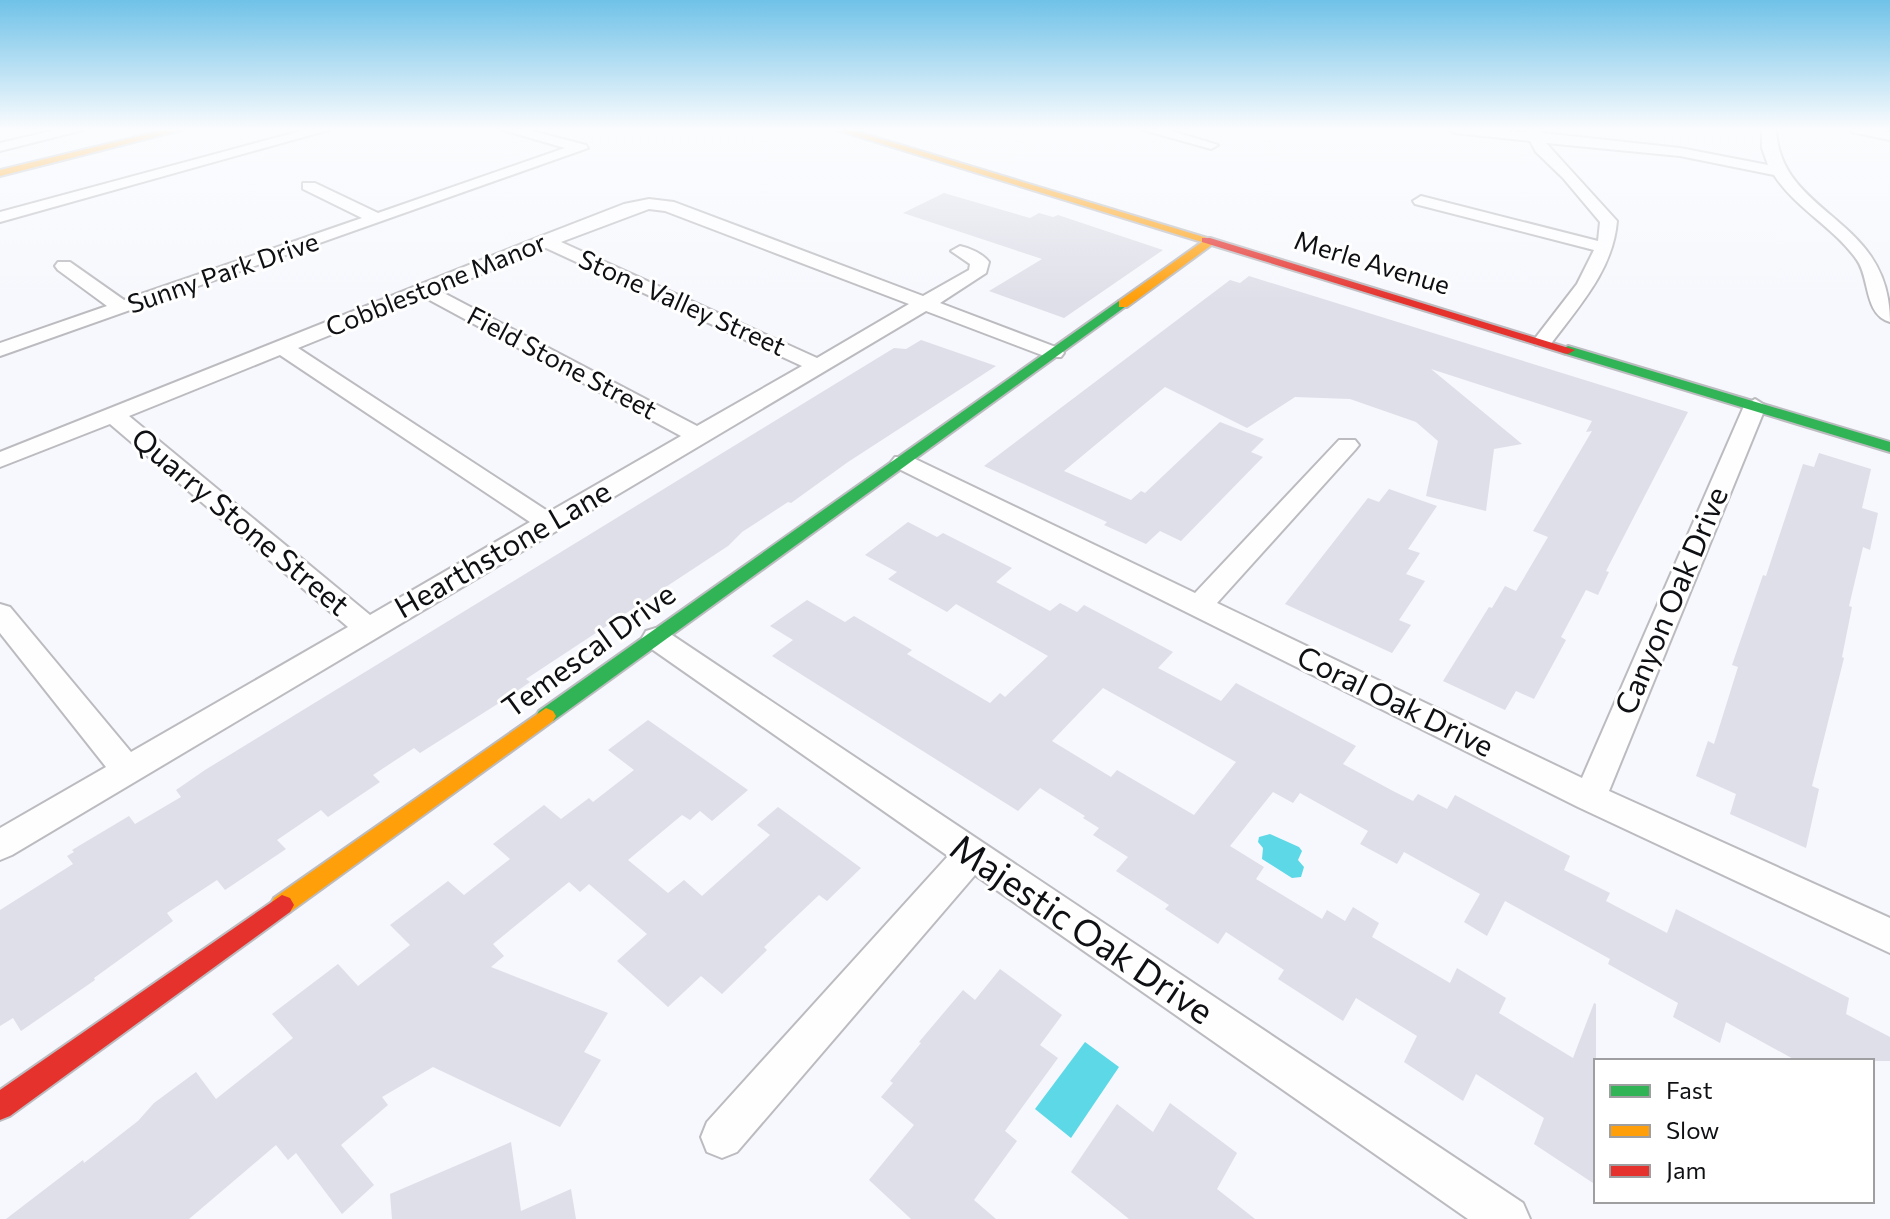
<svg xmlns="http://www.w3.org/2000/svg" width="1890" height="1219" font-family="Commissioner,sans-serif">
  <rect width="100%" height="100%" fill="#f7f8fd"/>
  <!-- water -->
  <g fill="#5dd8e7">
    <polygon points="1270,834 1299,847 1302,851 1298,860 1304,867 1301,877 1292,878 1262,859 1263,848 1258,842 1259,837"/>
    <polygon points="1085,1042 1119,1067 1071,1138 1035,1109"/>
  </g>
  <!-- building -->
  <g fill="#dedfe8" fill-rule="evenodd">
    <polygon points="944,193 1030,218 1039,213 1053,217 1058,215 1163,250 1064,318 989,291 1042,259 903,213"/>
    <polygon points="1249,276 1688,412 1606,571 1609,572 1598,595 1586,590 1561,637 1566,640 1534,699 1516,691 1505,710 1443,681 1489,607 1492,608 1505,586 1516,591 1548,537 1533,531 1592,431 1586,432 1592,421 1431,369 1522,444 1494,449 1486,511 1426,496 1438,441 1416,422 1350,399 1295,397 1247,428 1165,387 1064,471 1131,500 1141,491 1145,493 1220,422 1264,439 1251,452 1263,457 1181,541 1160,531 1146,544 1104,525 1107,522 984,466 1230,280 1240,283"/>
    <polygon points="921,340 996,366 848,462 791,503 788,502 742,532 728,546 526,679 530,682 507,698 420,753 414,748 373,775 380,782 328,817 321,810 277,840 286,849 225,890 217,880 167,913 173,921 94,978 95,980 21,1031 13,1018 0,1026 0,910 73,864 67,856 74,852 72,850 129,816 135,824 181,797 176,790 205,770 894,348 906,349"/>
    <polygon points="1819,453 1871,469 1862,508 1878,513 1870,550 1863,547 1849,606 1852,607 1842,657 1844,658 1812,786 1819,789 1806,848 1730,814 1736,794 1696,776 1708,741 1714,744 1738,667 1732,665 1763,575 1766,576 1803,464 1814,467"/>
    <polygon points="1389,489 1437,506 1408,549 1420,553 1406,574 1425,581 1399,620 1411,625 1392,653 1285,604 1368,498 1379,502"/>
    <path d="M 908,522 L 937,537 L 943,533 L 1012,568 L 996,582 L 1050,611 L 1060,603 L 1077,612 L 1084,605 L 1173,652 L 1158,668 L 1221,701 L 1236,683 L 1356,746 L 1343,764 L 1393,791 L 1413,801 L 1418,794 L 1447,809 L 1455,795 L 1502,820 L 1570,856 L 1564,870 L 1610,893 L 1606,901 L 1667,933 L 1676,909 L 1849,998 L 1846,1014 L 1890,1037 L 1890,1061 L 1797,1061 L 1726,1022 L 1720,1043 L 1673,1017 L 1678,1003 L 1608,964 L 1610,959 L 1505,901 L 1487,936 L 1464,922 L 1480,894 L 1404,852 L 1397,864 L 1360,844 L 1368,831 L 1300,793 L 1293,803 L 1273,792 L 1230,846 L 1264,867 L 1256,879 L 1322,919 L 1327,910 L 1345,921 L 1353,907 L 1379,923 L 1372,937 L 1450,983 L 1457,968 L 1506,998 L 1499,1013 L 1573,1058 L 1594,1003 L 1596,1004 L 1596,1185 L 1534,1144 L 1544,1118 L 1476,1074 L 1463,1101 L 1404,1062 L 1417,1036 L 1356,998 L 1343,1021 L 1278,979 L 1284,970 L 1226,932 L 1218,944 L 1165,909 L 1169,905 L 1116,871 L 1128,857 L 1093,835 L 1099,828 L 1083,818 L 1085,816 L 1040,788 L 1018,811 L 772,656 L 793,640 L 770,626 L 807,600 L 845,622 L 854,616 L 912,650 L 907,654 L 990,703 L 1000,693 L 1005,697 L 1048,656 L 956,604 L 947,612 L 888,579 L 897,572 L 865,555 ZM 1103,688 L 1236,762 L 1194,815 L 1117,770 L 1111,777 L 1052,741 Z"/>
    <polygon points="648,720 748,790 712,821 700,811 690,820 682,815 628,860 668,893 684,880 702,896 770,835 757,825 778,807 861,868 827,901 819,895 764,947 767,950 722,994 701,976 668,1007 617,961 647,934 589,884 580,892 569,882 493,944 504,956 491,967 608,1013 584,1052 601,1060 560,1127 433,1067 382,1097 388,1105 341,1145 374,1185 342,1214 296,1153 288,1160 276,1145 189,1219 6,1219 83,1160 84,1163 138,1121 154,1103 196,1072 216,1099 293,1038 272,1014 338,964 358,986 410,945 390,925 448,881 464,895 510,859 493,844 544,805 561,819 589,798 593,802 634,770 608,750"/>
    <polygon points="1000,969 1062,1015 1040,1045 1058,1058 1005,1131 1017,1141 974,1200 996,1219 911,1219 869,1180 914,1125 881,1097 893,1083 890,1081 921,1043 919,1042 963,990 975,1000"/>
    <polygon points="1170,1103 1237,1153 1217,1189 1255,1219 1129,1219 1071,1172 1117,1104 1153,1132"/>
    <polygon points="511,1142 521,1211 571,1189 576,1219 392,1219 390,1194"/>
  </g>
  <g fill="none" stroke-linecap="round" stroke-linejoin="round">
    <defs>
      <g id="street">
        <polygon points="60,129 87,129 0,151 0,143"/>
        <polygon points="308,129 332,129 0,222 0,212"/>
        <polygon points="499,129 524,129 586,145 588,148 0,356 0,343 107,306 58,270 55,266 58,262 70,262 124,300 362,218 303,189 303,183 315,183 378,213 565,148"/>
        <polygon points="1140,129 1165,129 1218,145 1211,149"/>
        <path d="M 1448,129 L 1527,132 L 1526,129 L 1540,129 L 1542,133 L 1680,148 L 1768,165 L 1762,148 L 1762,129 L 1776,129 C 1780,217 1890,215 1890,322 C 1864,315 1870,278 1857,260 C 1834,227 1796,209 1774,175 L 1680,156 L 1546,143 L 1617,221 C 1613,270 1579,306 1550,345 L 1536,345 L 1533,341 L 1577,284 L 1594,250 L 1415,204 L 1413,201 L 1421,196 L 1598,241 L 1600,222 L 1563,178 L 1536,152 L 1530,141 L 1455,133 Z"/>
        <polygon points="1850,129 1890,132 1890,140 1852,132"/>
        <path d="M 649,199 L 674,202 L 923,296 L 969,270 L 970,264 L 951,251 L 960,246 C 970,248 983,254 989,262 L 986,273 L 940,303 L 1061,349 L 1064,353 L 1061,357 L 1047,357 L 926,311 L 12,855 L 0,860 L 0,828 L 106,767 L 0,633 L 0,604 L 10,607 L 131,752 L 348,627 L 110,424 L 0,467 L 0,452 L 539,237 L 624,204 ZM 649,209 L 665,211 L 909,304 L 817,358 L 561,242 ZM 546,248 L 802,366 L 697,426 L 440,291 ZM 424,297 L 681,436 L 549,512 L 298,348 ZM 280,355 L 530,522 L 370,615 L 129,416 Z"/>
        <polygon points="1755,399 1766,406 1609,791 1890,918 1890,953 1578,807 895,467 891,462 895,457 911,457 1195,593 1339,440 1355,440 1359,445 1355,450 1217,603 1582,778 1744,406"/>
        <polygon points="656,628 666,631 1523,1203 1530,1219 1468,1219 975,875 737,1152 722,1158 707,1152 701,1137 707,1122 948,856 646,645 642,638 646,631"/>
      </g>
      <g id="fast">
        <polygon points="1119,301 1129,304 553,721 539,721 536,716 539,711"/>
        <polygon points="1568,346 1890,442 1890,452 1563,353 1561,350"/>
      </g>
      <g id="slow">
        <polygon points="169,129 185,129 0,176 0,170"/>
        <polygon points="834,129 848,129 1217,241 1127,307 1119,307 1119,301 1202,242"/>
        <polygon points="546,708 553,711 556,716 553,721 290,912 282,915 274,912 270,905 274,898"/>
      </g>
      <g id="jam">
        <polygon points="1202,238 1210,238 1575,350 1568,354 1563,353 1202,242"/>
        <polygon points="282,895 290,898 294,905 290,912 10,1116 0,1120 0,1090"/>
      </g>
    </defs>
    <!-- street casing -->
    <use href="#street" stroke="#bcbcc0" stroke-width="4"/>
    <!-- fast casing -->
    <use href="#fast" stroke="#bcbcc0" stroke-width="4"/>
    <!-- slow casing -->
    <use href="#slow" stroke="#bcbcc0" stroke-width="4"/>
    <!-- jam casing -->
    <use href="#jam" stroke="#bcbcc0" stroke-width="4"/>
    <!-- street -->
    <use href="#street" fill="#fefeff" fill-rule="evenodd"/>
    <!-- fast -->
    <use href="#fast" fill="#30b455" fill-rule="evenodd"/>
    <!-- slow -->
    <use href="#slow" fill="#ff9f0a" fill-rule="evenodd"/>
    <!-- jam -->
    <use href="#jam" fill="#e5322d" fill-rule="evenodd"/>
  </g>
  <!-- sky -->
  <linearGradient id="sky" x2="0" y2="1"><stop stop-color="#70c2e8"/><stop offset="0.43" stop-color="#fbfcfe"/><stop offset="1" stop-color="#fbfcfe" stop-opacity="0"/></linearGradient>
  <rect width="1890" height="300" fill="url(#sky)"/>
  <g text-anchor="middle" stroke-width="6" stroke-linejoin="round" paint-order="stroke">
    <!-- far-street labels -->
    <g font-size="26" fill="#0f1013" stroke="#fff">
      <text transform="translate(1372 263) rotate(17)" y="9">Merle Avenue</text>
      <text transform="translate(223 273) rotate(-19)" y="9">Sunny Park Drive</text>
      <text transform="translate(436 285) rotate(-22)" y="9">Cobblestone Manor</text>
      <text transform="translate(682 303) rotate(24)" y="9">Stone Valley Street</text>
      <text transform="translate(562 363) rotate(28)" y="9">Field Stone Street</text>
    </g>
    <!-- street labels -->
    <g font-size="30" fill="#0f1013" stroke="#fff">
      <text transform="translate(240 522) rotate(40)" y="10">Quarry Stone Street</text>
      <text transform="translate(503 550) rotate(-30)" y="10">Hearthstone Lane</text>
      <text transform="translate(1672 601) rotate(-67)" y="10">Canyon Oak Drive</text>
      <text transform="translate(589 651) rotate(-36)" y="10">Temescal Drive</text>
      <text transform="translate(1395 702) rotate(26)" y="10">Coral Oak Drive</text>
    </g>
    <!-- near-street labels -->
    <g font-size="36" fill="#0f1013" stroke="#fff">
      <text transform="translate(1082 929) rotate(34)" y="13">Majestic Oak Drive</text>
    </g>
  </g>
  <!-- legend -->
  <rect x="1594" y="1059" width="280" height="144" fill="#ffffff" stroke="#9f9fa1" stroke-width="2"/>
  <rect x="1610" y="1085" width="40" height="12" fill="#30b455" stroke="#9f9fa1" stroke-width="2"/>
  <text x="1666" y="1099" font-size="24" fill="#0f1013">Fast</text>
  <rect x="1610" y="1125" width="40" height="12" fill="#ff9f0a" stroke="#9f9fa1" stroke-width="2"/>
  <text x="1666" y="1139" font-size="24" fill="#0f1013">Slow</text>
  <rect x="1610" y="1165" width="40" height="12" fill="#e5322d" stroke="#9f9fa1" stroke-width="2"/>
  <text x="1666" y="1179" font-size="24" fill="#0f1013">Jam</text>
</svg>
